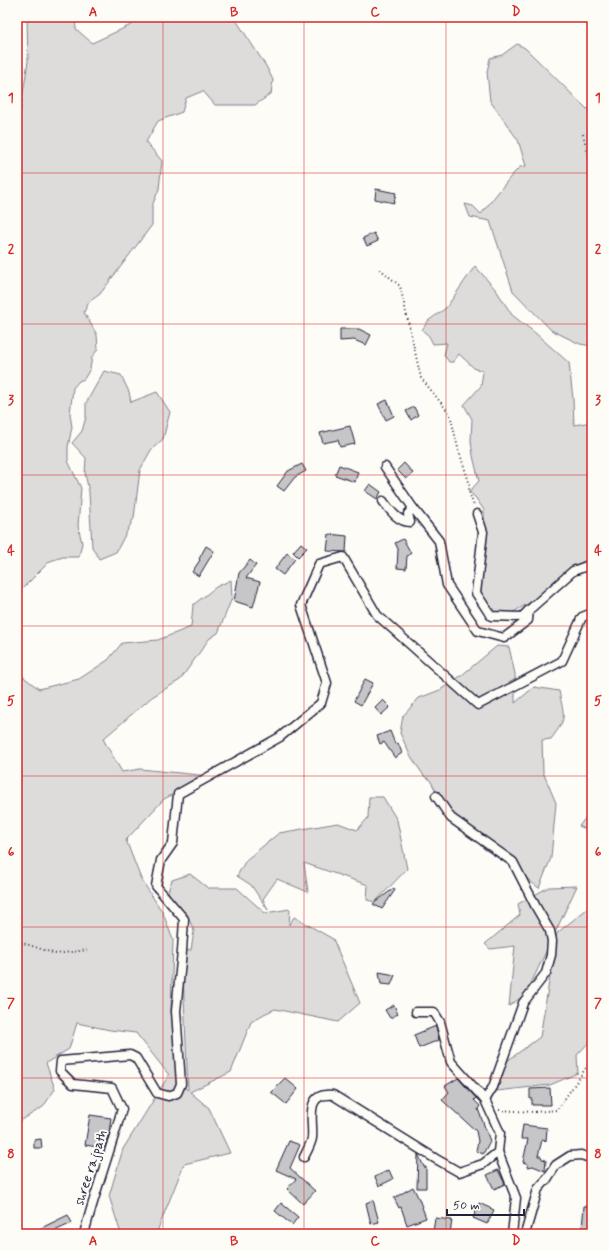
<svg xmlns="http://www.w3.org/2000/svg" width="609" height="1251" font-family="Mynerve,sans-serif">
  <rect width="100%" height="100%" fill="#fdfcf7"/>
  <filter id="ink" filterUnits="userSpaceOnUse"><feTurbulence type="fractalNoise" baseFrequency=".025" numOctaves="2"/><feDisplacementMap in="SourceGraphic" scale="8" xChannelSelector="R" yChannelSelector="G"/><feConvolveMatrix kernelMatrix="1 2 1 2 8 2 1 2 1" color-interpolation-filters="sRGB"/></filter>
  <g filter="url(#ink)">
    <!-- green -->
    <g fill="#dddcdb" stroke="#807f8b">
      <polygon points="27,17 75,17 76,29 92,43 133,24 135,17 234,17 266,66 273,80 271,94 255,105 215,105 203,91 186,98 182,112 158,121 146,142 162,161 159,189 152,206 152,225 100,294 89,302 84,312 97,335 98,349 92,357 90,369 84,379 79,381 73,388 70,414 72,427 68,447 68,461 81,488 78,526 82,543 79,557 63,557 50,561 17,594 17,133 28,61"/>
      <polygon points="517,44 525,48 587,109 592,108 592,346 580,344 551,330 513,291 490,221 470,217 465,204 473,206 481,214 512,175 520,167 526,166 518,140 490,101 487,72 490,58 502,55"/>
      <polygon points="475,266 496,290 512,315 534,332 569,363 573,399 574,425 592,422 592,557 568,570 534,600 510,614 495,615 478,597 477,563 484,520 484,510 475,497 469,492 479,481 473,456 471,441 472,419 464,405 481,386 483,371 475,369 459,354 453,362 449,362 444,355 447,343 433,344 429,336 422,330 428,321 446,308"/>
      <polygon points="104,371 121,375 129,392 131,402 157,392 170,412 163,439 151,450 140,470 134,518 116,552 99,559 92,547 89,492 85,473 86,458 72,443 82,431 86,417 86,403"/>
      <polygon points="231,580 232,598 218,633 209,639 180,680 152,697 103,739 122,772 140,769 209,776 164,799 126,840 141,879 163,913 173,940 171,1011 181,1085 188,1090 182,951 191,950 194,931 187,914 176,910 168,891 172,880 190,874 208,888 237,888 265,913 290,909 289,925 294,917 333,939 360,1003 338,1022 275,1009 264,1014 251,1022 231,1072 190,1092 209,1108 230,1153 184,1164 156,1234 121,1234 109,1196 123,1149 169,1075 136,1033 110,1030 77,1023 69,1049 46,1063 55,1089 43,1107 17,1123 17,672 39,689 79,679 108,660 122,643 158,640 191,627 193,605 216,587"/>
      <path d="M 497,646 L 509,647 L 515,674 L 515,703 L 534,687 L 559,691 C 564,717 568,717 551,739 L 542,740 L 543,772 L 556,803 L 551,858 L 539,888 L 509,865 L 484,849 L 445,808 L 430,780 L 424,776 L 410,755 L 400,733 L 403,716 L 419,698 L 440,690 L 462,675 Z"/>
      <polygon points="369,797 383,797 397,820 407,869 375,902 367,900 368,885 304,863 308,892 277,879 263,899 268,910 251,885 237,876 246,860 279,833 338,823 357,830 368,818"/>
      <polygon points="592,810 592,832 579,826"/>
      <polygon points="577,886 526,994 509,1006 515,946 490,949 485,944 520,915 518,904 549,887"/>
      <polygon points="592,905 592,1039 577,1055 578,1073 550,1085 497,1091 507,1061 540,1037 557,933"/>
    </g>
    <!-- building -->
    <g fill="#c6c6c8" stroke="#22223b">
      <polygon points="376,189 396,193 394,203 375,199"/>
      <polygon points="374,233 378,241 367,246 363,238"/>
      <polygon points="340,329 359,329 371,335 366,345 354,340 340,341"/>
      <polygon points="387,400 394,416 386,420 378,404"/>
      <polygon points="414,407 418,415 411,420 406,411"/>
      <polygon points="350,426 355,444 340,447 338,440 323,443 320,433"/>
      <polygon points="404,463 413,473 406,479 397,470"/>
      <polygon points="302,464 306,471 295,477 284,491 277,486 288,471"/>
      <polygon points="339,465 358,472 355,482 335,475"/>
      <polygon points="370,484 381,492 377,499 365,491"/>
      <polygon points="329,534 347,536 346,552 327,551"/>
      <polygon points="403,539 411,553 407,556 406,569 397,568 398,549 395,543"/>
      <polygon points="301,543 307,548 298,557 293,552"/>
      <polygon points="206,546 214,551 199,576 192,572 200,560 199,559"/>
      <polygon points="287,553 295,559 283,575 275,569"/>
      <polygon points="250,560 256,565 246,578 260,582 253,607 234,601 239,573"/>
      <polygon points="365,679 373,683 361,705 354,701"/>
      <polygon points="383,700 390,707 381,715 375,708"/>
      <polygon points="390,731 395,744 398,743 402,753 395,758 384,742 380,744 377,736"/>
      <polygon points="394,888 395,890 382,909 373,904"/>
      <polygon points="379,972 395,975 391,985 381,984"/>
      <polygon points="394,1005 398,1014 390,1018 385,1010"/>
      <polygon points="436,1026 439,1040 419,1048 414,1035"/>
      <polygon points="285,1078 298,1089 286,1104 271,1092"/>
      <polygon points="458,1078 476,1098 474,1100 480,1106 478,1109 490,1141 483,1154 476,1151 478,1141 476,1131 442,1100 449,1092 445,1086"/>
      <polygon points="550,1088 551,1105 532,1105 532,1099 530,1099 530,1089"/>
      <polygon points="90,1115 111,1118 109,1133 104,1148 85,1145"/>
      <polygon points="523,1125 547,1128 546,1141 542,1140 538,1156 541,1156 542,1159 546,1160 545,1171 533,1166 528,1167 528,1164 523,1162 528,1139 521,1139"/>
      <polygon points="41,1139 42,1148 34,1148 34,1140"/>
      <polygon points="289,1141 300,1145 290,1168 315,1191 303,1204 287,1189 296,1179 276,1170"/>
      <polygon points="418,1154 424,1167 426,1167 426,1188 417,1188"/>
      <polygon points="389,1170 393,1179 379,1186 375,1177"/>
      <polygon points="498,1170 505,1184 494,1189 487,1175"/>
      <polygon points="413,1187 419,1199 426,1218 407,1225 401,1207 399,1208 394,1198"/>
      <polygon points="373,1200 379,1222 371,1224 366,1203"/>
      <polygon points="281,1203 298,1217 292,1225 275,1211"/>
      <polygon points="479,1203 494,1210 487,1224 473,1218"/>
      <polygon points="584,1206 592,1207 592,1229 582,1228"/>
      <polygon points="68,1215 72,1223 48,1234 29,1234"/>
      <polygon points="435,1218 452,1220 450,1234 433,1232"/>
    </g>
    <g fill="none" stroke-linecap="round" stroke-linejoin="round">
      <defs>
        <g id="street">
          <polyline points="385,467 413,508 439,541 447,585 478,631 504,638 528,620 529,610 573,571 592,564"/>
          <path d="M 383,501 C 390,510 398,522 410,522 L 408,514 L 413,508"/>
          <polyline points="477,514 483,532 476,593 491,616 522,617 529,610"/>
          <polyline points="436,796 451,818 513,862 536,907 550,931 552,941 551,955 546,973 523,1003 493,1087 485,1100"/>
          <polyline points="498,1152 516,1198 512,1234"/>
          <path d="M 304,1157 C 307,1151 311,1144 312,1138 C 314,1122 303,1092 333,1095 L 436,1159 L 459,1172 L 483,1164 L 498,1152 L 500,1133 L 485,1100 L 451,1062 L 440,1022 L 434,1012 L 416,1012"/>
          <path d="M 84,1234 C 95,1192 110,1151 122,1109 L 112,1088 L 73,1084 L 60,1071 L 61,1061 L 130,1055 L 136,1058 L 157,1093 L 168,1096 L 177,1093 L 181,1084 L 176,1011 L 182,951 L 184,919 L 156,886 L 161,860 L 173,843 L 178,794 L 280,737 L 321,703 L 327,683 L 301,605 L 319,564 L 343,557 L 377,615 L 478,705 L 562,661 L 582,617 L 592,613"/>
          <polyline points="525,1234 538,1189 547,1179 556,1165 570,1156 581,1155 590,1158 592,1161"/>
        </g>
      </defs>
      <!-- street casing -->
      <use href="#street" stroke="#22223b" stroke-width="11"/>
      <!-- path -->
      <g stroke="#22223b" stroke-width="2" stroke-dasharray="1 3" stroke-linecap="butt">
        <polyline points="583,134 589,158 592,159"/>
        <polyline points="380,269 400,286 421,378 450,414 458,448 469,482 469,492 474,506"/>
        <polyline points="17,941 56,954 87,950"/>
        <polyline points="499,1110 534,1112 557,1110 592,1059"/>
      </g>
      <!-- street -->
      <use href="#street" stroke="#fdfcf7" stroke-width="8"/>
    </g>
  </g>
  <!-- grid -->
  <path fill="none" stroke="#d62828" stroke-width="1" stroke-opacity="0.55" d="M 163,17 L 163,1234M 304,17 L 304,1234M 446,17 L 446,1234M 17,173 L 592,173M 17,324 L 592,324M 17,475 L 592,475M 17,626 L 592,626M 17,776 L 592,776M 17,927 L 592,927M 17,1078 L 592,1078"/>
  <g text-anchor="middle" stroke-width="4" stroke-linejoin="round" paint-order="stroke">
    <!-- street labels -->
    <g font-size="14" fill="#22223b" stroke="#fdfcf7">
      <text transform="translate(90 1167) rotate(-72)" y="5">shree rajpath</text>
    </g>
  </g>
  <!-- margin -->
  <rect width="609" height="1251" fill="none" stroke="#fdfcf7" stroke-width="44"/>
  <!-- scale -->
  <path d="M447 1209v6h77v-6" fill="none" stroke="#22223b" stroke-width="2"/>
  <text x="453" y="1209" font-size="12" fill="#22223b" stroke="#fdfcf7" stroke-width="3" paint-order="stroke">50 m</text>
  <rect x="22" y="22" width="565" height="1207" fill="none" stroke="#d62828" stroke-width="1.5"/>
  <g font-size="13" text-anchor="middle" font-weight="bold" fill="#d62828">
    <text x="93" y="16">A</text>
    <text x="234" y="16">B</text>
    <text x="375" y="16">C</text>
    <text x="516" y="16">D</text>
    <text x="11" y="102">1</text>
    <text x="598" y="102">1</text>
    <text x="11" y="253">2</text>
    <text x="598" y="253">2</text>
    <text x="11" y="404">3</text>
    <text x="598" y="404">3</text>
    <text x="11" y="555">4</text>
    <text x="598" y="555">4</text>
    <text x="11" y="705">5</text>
    <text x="598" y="705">5</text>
    <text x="11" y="856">6</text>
    <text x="598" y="856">6</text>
    <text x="11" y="1007">7</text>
    <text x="598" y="1007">7</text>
    <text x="11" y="1158">8</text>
    <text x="598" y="1158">8</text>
    <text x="93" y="1245">A</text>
    <text x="234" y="1245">B</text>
    <text x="375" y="1245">C</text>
    <text x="516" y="1245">D</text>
  </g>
</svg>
